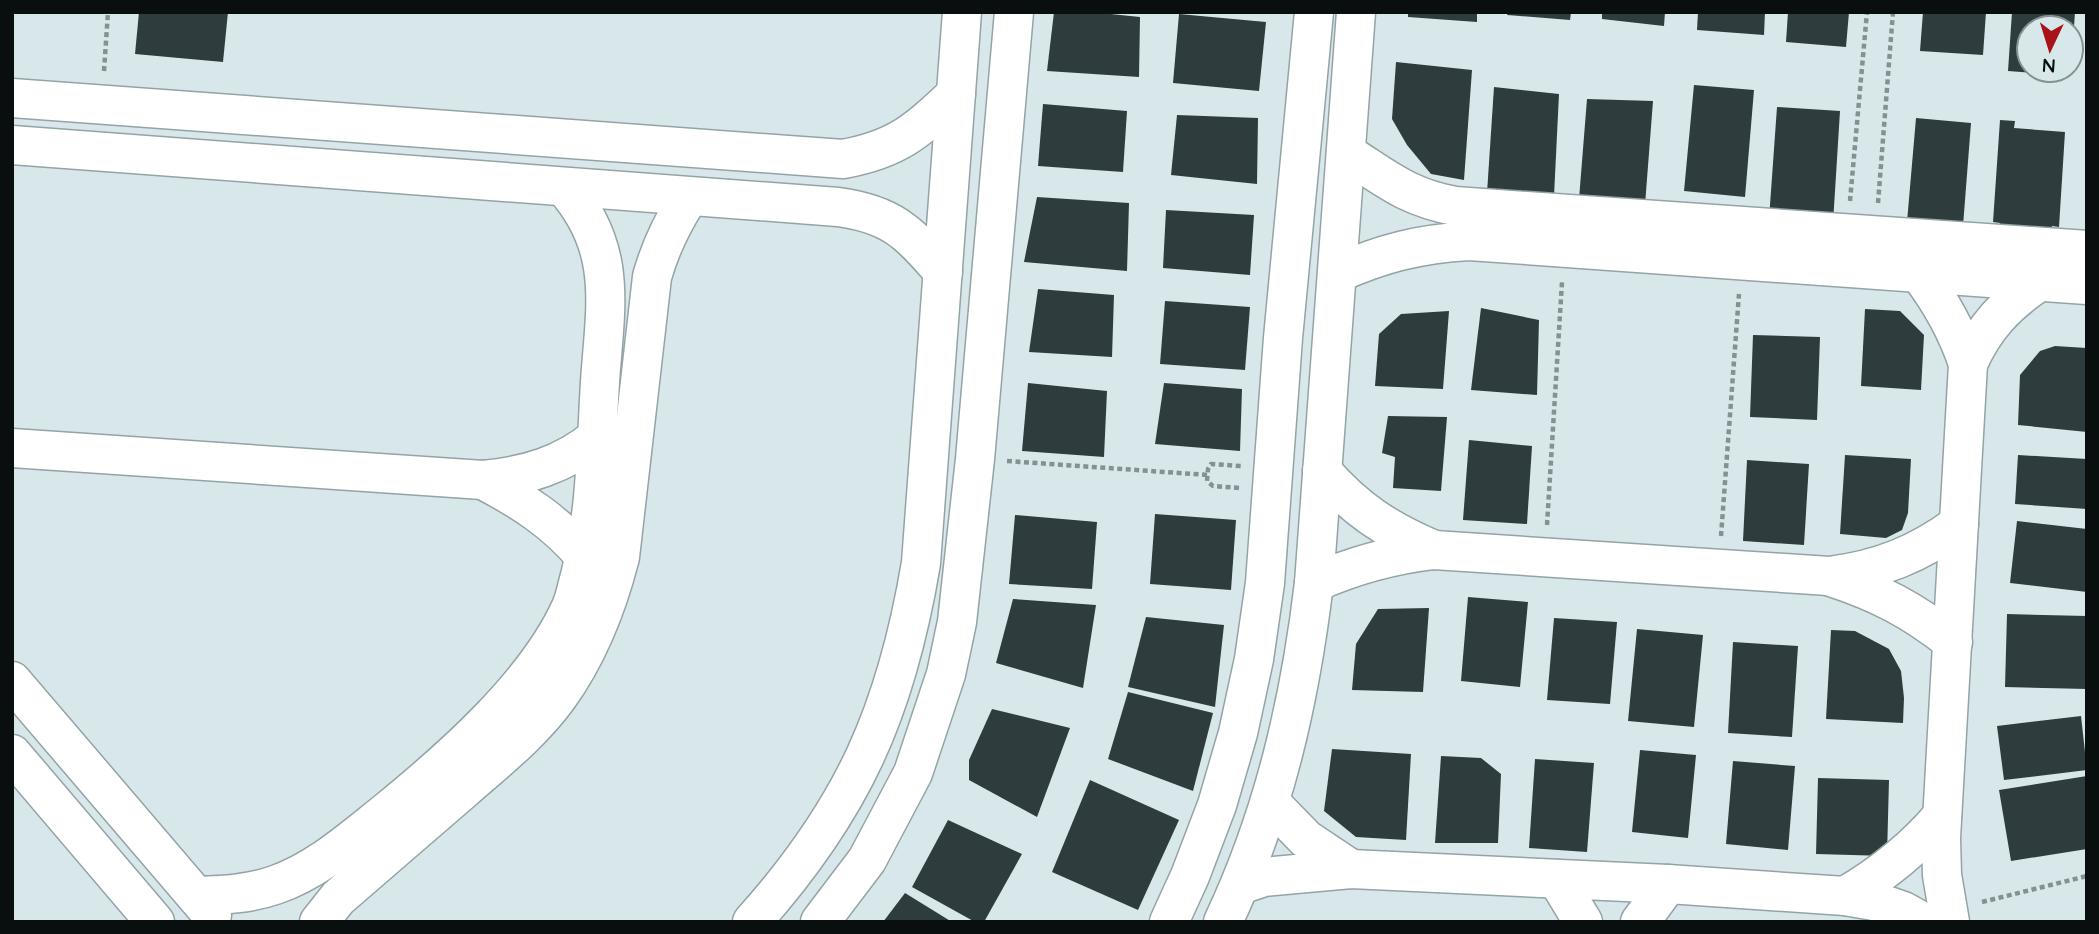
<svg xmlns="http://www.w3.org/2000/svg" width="2099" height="934" font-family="Quicksand,sans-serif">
  <rect width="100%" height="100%" fill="#d8e8ea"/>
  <!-- building -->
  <g fill="#2f3c3d">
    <polygon points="139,12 228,12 223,62 135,54"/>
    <polygon points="1054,12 1091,12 1140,17 1139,77 1047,71"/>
    <polygon points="1408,12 1477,12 1477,22 1408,17"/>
    <polygon points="1508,12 1571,12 1570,20 1507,15"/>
    <polygon points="1602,12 1665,12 1664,26 1602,19"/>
    <polygon points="1698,12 1765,12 1764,35 1697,30"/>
    <polygon points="1788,12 1849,12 1846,47 1786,42"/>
    <polygon points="1923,12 1986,12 1983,55 1920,51"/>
    <polygon points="2012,12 2075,12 2073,42 2071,42 2071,28 2029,28 2029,70 2071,70 2070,76 2008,71"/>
    <polygon points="1179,14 1266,22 1259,91 1173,83"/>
    <polygon points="1396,62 1472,70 1464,180 1431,174 1407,145 1392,119"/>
    <polygon points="1694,85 1754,90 1745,197 1684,191"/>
    <polygon points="1494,87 1559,94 1554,196 1487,193"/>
    <polygon points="1587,99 1653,101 1645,205 1579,199"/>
    <polygon points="1043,104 1127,111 1123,172 1038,166"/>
    <polygon points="1777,107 1840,111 1833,223 1769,219"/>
    <polygon points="1177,115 1258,118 1257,184 1171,175"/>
    <polygon points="1916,118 1971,123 1963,226 1907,222"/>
    <polygon points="2000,120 2015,121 2014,128 2065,132 2059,227 2052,226 2051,232 2000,229 2000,223 1993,222"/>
    <polygon points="1037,197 1129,203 1127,271 1024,262"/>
    <polygon points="1166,210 1254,215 1250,275 1163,268"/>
    <polygon points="1038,289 1114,295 1112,357 1029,352"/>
    <polygon points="1165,301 1250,307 1245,370 1160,364"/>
    <polygon points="1481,308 1539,320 1537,395 1471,390"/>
    <polygon points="1865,309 1900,311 1924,335 1921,390 1861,386"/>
    <polygon points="1449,311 1443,389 1375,386 1379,334 1401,314"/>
    <polygon points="1753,335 1820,337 1817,420 1750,417"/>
    <polygon points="2055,346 2087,348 2087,432 2018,425 2020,375 2040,351"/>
    <polygon points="1028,383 1107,391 1104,457 1022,451"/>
    <polygon points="1164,383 1242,389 1240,451 1155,444"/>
    <polygon points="1388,416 1447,417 1441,491 1393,488 1395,457 1382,453"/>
    <polygon points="1469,440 1532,446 1527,524 1463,520"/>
    <polygon points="1845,455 1911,459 1908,513 1902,530 1886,538 1840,534"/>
    <polygon points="2018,455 2087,459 2087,509 2015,504"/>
    <polygon points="1747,460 1809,464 1804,545 1743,541"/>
    <polygon points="1155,514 1236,520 1231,590 1150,584"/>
    <polygon points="1015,515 1097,522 1092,589 1009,584"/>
    <polygon points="2017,521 2087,529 2087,592 2010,583"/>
    <polygon points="1468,597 1528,602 1520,687 1461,681"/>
    <polygon points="1013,599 1096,605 1083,688 996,663"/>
    <polygon points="1429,608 1423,692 1352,690 1356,644 1378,609"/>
    <polygon points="2007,614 2087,616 2087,689 2005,687"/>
    <polygon points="1146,617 1224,625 1215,707 1128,687"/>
    <polygon points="1554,618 1617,622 1610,704 1547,700"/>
    <polygon points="1637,629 1703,635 1694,727 1628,721"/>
    <polygon points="1831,630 1855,631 1889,649 1901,671 1904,698 1903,723 1826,719"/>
    <polygon points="1733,642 1798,646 1792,737 1728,733"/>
    <polygon points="1128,692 1213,713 1193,791 1108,759"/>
    <polygon points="992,709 1070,728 1037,817 969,780 969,760"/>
    <polygon points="2081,716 2087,770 2004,780 1997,726"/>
    <polygon points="1332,749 1411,754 1406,840 1356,837 1324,811"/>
    <polygon points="1640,750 1696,755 1688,838 1632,832"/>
    <polygon points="1441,756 1481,758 1501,774 1498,843 1435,843"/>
    <polygon points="1535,759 1594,763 1587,852 1529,848"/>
    <polygon points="1733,761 1795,766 1788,850 1726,844"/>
    <polygon points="2087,776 2087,849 2011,861 1999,790"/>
    <polygon points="1818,778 1889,780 1887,856 1816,854"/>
    <polygon points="1090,780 1179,820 1138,910 1052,872"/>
    <polygon points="948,820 1022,854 984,922 975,922 912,887"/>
    <polygon points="905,893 952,922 883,922"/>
  </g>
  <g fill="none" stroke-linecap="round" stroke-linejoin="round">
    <defs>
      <g id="minor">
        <path d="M 12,98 L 843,159 C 898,149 917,131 956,94"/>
        <path d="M 12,145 L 838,207 C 891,214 909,232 943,272"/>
        <path d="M 1346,153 C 1386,178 1406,197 1455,206 L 2087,250"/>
        <path d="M 1338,273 C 1383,253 1419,244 1469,241 L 2087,285"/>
        <path d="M 1919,273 C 1941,302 1957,330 1968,364"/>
        <path d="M 12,448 L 483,480 C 526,476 563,465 596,438"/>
        <path d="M 1322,471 C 1356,510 1387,530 1434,550"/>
        <path d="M 483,480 C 523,501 556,522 585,557"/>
        <path d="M 1831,577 C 1880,593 1912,610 1953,642"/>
        <path d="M 1314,583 C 1354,565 1391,555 1434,550 L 1829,576 C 1879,570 1919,554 1959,524"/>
        <polyline points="12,681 212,915"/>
        <polyline points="12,754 155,922"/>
        <polyline points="1270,802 1306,839 1351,869"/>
        <polyline points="1557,879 1583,922"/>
        <polyline points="1240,885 1264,877 1351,869 1668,884 1845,896 1874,901 1903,911 1923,922"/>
        <path d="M 197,896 C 223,895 249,894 275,885 C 316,871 351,840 385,813 C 450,760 536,685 571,607 C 575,598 577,586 580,576 C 596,513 596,447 600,382 C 605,307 619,249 564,187"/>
        <path d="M 1845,896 C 1883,874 1914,849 1942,816"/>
        <path d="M 319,922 L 338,898 C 380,862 421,826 463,790 C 496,761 532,733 558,697 C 589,654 607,608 620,557 L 652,277 C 660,248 672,223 689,197"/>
        <path d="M 752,922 C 853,809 896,712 921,563 L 962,12"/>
        <polyline points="820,922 867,860 913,773 946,674 957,622 975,459 1014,12"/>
        <polyline points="1169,922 1190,876 1217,805 1238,733 1254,659 1265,583 1283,338 1314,12"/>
        <path d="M 1223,922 C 1274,814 1300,701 1314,583 L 1356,12"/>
        <polyline points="1640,922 1668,884"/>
        <path d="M 1950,922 L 1942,875 L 1941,838 L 1968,364 C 1984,327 2006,304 2039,282"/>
      </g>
    </defs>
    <!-- minor casing -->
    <use href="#minor" stroke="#94a3a5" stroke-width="41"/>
    <!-- path -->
    <g stroke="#849091" stroke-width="4.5" stroke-dasharray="5 3.5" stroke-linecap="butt">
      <polyline points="104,71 108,12"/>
      <polyline points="1850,201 1867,12"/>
      <polyline points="1878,203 1893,12"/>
      <polyline points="1007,461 1208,475"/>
      <polyline points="1239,488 1213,486 1207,481 1208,469 1211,464 1241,466"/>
      <polyline points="1547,525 1562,282"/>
      <polyline points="1721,536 1739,294"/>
      <polyline points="1982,902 2087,876"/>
    </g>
    <!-- minor -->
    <use href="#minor" stroke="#fff" stroke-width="38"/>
  </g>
  <!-- border -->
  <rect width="2099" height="934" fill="none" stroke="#090e0f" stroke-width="28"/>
  <!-- north arrow -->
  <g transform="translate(2050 49) rotate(184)"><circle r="33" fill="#d8e8ea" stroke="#859192" stroke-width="2"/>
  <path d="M0-5L12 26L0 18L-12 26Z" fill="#a81319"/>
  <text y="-10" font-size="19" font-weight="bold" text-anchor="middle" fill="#090e0f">N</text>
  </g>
</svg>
